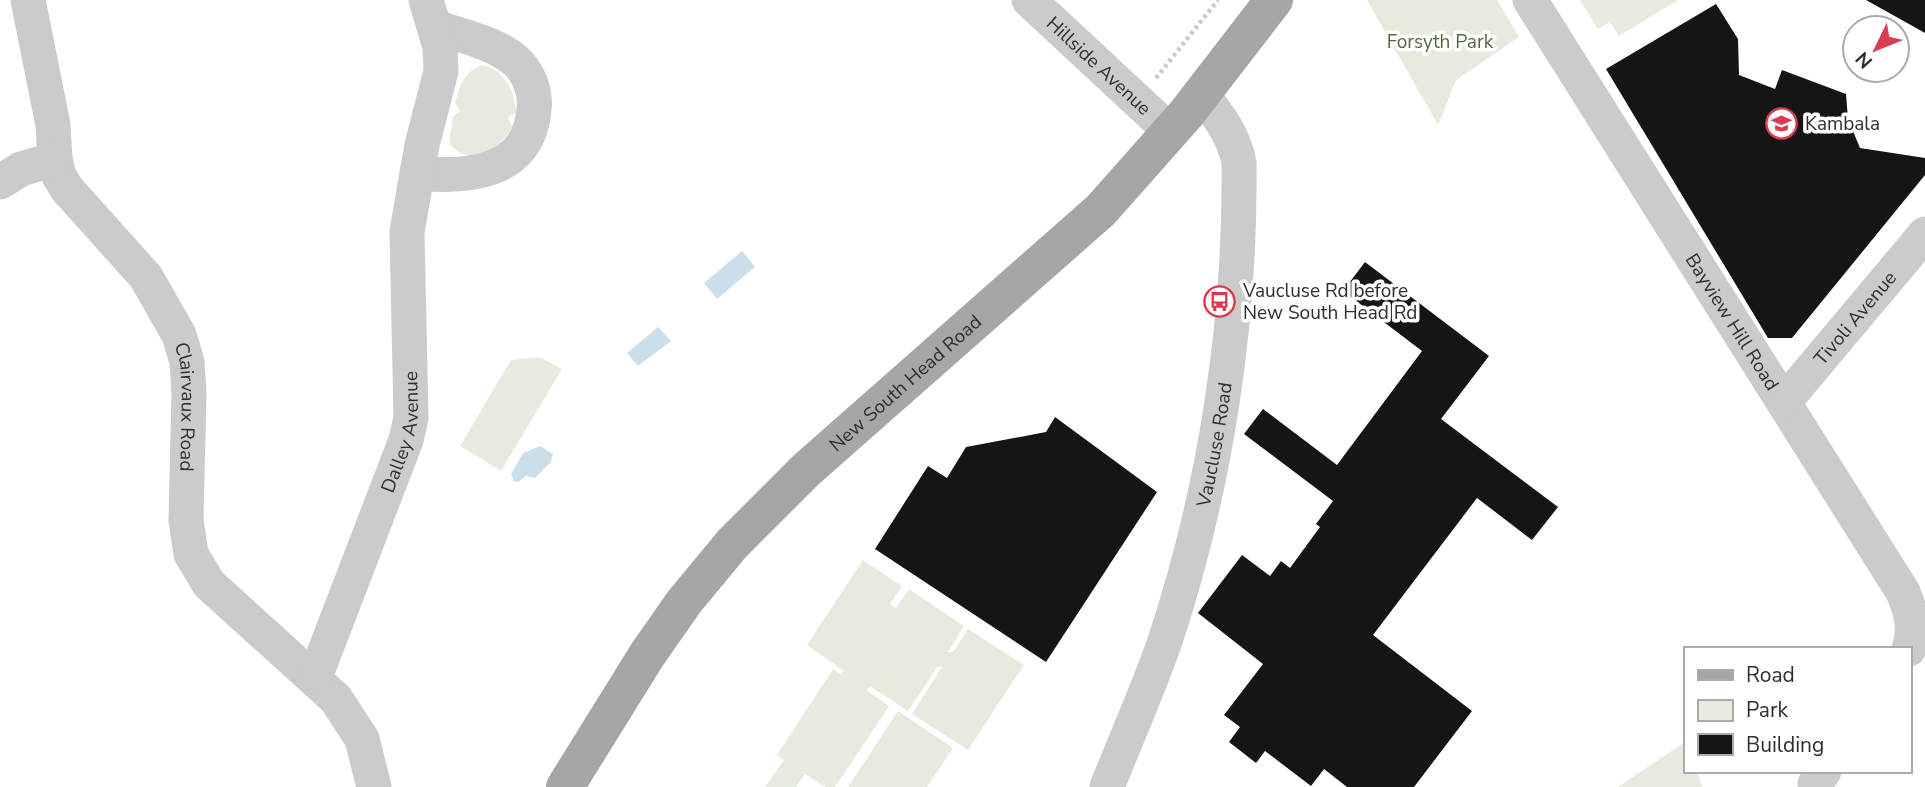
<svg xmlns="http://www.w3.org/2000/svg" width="1925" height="787" font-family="'Nunito Sans',sans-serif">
  <rect width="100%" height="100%" fill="#fff"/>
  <!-- green -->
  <g fill="#e5ebdd">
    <polygon points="1367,0 1497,0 1519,37 1456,80 1438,125"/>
    <polygon points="1580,0 1678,0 1619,36 1610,22 1598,29"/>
    <path d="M 482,65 C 505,70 515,91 516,113 L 508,117 L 512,127 C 500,149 469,169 449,143 L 453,117 L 460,111 L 455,103 C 460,85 464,72 482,65 Z"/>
    <polygon points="539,357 562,369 501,471 460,446 511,360"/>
    <polygon points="863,560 902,586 890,604 896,608 909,589 964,626 948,652 953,652 968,629 1024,665 968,750 912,714 942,667 937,667 908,711 871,687 866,690 889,706 835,787 826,787 805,774 796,787 765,787 784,760 777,755 833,669 841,675 844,671 807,645"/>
    <polygon points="898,711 953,748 927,787 848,787"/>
    <polygon points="1685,742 1685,771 1697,771 1702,787 1618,787"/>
  </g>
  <!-- water -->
  <g fill="#cadfea">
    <polygon points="742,251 755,267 717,299 704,283"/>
    <polygon points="658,327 671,341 638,366 627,353"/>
    <polygon points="540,446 553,454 551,462 535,478 526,476 518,482 514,481 511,474 523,453"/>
  </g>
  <!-- building -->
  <g fill="#151515">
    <polygon points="1866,0 1925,0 1925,33"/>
    <polygon points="1716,4 1738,39 1739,75 1775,89 1782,70 1846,94 1848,119 1860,148 1925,158 1925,175 1792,338 1768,338 1606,69"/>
    <polygon points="1365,262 1489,356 1441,419 1558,507 1532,540 1477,498 1373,635 1472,711 1414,787 1347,787 1324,769 1311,786 1265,751 1256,763 1229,742 1240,727 1224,715 1263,664 1198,613 1242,555 1270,576 1281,561 1290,568 1320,527 1316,524 1333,501 1244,434 1263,409 1337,465 1422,351 1343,291"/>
    <polygon points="1055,417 1157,492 1046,662 875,549 928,466 947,478 966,447 1046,432"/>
  </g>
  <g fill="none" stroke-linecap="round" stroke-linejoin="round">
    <!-- path -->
    <polyline stroke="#cbcbcb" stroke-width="4.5" stroke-dasharray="3.5 3.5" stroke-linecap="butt" points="1156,78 1218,0"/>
    <!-- minor -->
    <g stroke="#cbcbcb" stroke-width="35">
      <path id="s1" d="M 28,0 L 53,125 L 55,159 L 59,176 L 67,189 L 146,277 L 179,335 L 187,362 L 189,393 L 186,520 L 191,554 L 209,584 L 336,699 L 362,739 L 374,787"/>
      <path id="s2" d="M 1029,0 L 1171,132"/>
      <path id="s3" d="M 1530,0 L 1903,592 C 1911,612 1916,627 1909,649"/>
      <path d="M 417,173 C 467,178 529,174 534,109 C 536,94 530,76 519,64 C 498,43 464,37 436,27"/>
      <polyline points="0,182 21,169 55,159"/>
      <path id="s4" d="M 1784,402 L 1925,234"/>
      <path id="s5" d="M 315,677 L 406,440 L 411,418 L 407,232 L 422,145 L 441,71 L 440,47 L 426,0"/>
      <path id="s6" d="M 1107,787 C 1126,739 1147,692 1164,644 C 1215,491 1241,324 1239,163 C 1234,135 1219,117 1202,94"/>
      <polyline points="1817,787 1815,784 1824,771"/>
    </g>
    <!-- major -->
    <path stroke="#a6a6a6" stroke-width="38" id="s7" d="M 565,787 L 647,655 L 684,602 L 732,544 L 806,470 L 1101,210 L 1186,114 L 1274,0"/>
  </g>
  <!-- icons -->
  <defs>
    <symbol id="school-ring" viewBox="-11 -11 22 22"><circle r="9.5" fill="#fff" stroke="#db3a4f" stroke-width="1.5"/><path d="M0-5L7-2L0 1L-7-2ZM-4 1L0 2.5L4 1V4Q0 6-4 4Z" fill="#db3a4f"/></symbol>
    <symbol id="bus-ring" viewBox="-11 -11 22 22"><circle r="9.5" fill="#fff" stroke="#db3a4f" stroke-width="1.5"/><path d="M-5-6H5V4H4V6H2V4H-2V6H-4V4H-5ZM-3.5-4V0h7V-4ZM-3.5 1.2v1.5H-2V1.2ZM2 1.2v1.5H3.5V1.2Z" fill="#db3a4f"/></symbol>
  </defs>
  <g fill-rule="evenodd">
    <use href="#school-ring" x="1764" y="106" width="35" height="35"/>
    <use href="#bus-ring" x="1202" y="284" width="35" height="35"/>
  </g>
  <g text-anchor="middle" stroke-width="7" stroke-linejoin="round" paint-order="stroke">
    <!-- park labels -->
    <g font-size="19" fill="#54683e" stroke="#fff">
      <text x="1440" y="48">Forsyth Park</text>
    </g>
    <!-- street labels -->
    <g font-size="19" fill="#2e2e2e" stroke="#fff">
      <text dy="7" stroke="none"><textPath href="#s2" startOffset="96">Hillside Avenue</textPath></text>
      <text dy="7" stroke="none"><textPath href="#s4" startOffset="110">Tivoli Avenue</textPath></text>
      <text dy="7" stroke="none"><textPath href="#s3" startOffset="380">Bayview Hill Road</textPath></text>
      <text dy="7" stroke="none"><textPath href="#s7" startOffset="532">New South Head Road</textPath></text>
      <text dy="7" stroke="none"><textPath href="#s1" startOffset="452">Clairvaux Road</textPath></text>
      <text dy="7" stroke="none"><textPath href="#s5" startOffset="261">Dalley Avenue</textPath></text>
      <text dy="7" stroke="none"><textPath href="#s6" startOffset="360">Vaucluse Road</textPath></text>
    </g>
    <!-- poi labels -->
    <g font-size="19" fill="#2e2e2e" stroke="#fff" text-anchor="start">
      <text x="1805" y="130">Kambala</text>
      <text x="1243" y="297">Vaucluse Rd before<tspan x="1243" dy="22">New South Head Rd</tspan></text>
    </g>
  </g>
  <!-- legend -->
  <rect x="1684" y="647" width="228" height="126" fill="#ffffff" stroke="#ababab" stroke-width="2"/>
  <rect x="1698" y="670" width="35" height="10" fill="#a6a6a6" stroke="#ababab" stroke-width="2"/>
  <text x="1746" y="682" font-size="21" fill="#2e2e2e">Road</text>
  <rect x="1698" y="700" width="35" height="21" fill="#e5ebdd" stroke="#ababab" stroke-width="2"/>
  <text x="1746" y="717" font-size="21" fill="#2e2e2e">Park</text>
  <rect x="1698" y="734" width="35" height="21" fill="#151515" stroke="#ababab" stroke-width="2"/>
  <text x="1746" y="752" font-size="21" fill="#2e2e2e">Building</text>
  <!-- north arrow -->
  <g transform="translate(1876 49) rotate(227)"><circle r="33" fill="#ffffff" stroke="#ababab" stroke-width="2"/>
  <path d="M0-5L12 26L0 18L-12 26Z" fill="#db3a4f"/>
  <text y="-10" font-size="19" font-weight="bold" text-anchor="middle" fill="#2e2e2e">N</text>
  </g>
</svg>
